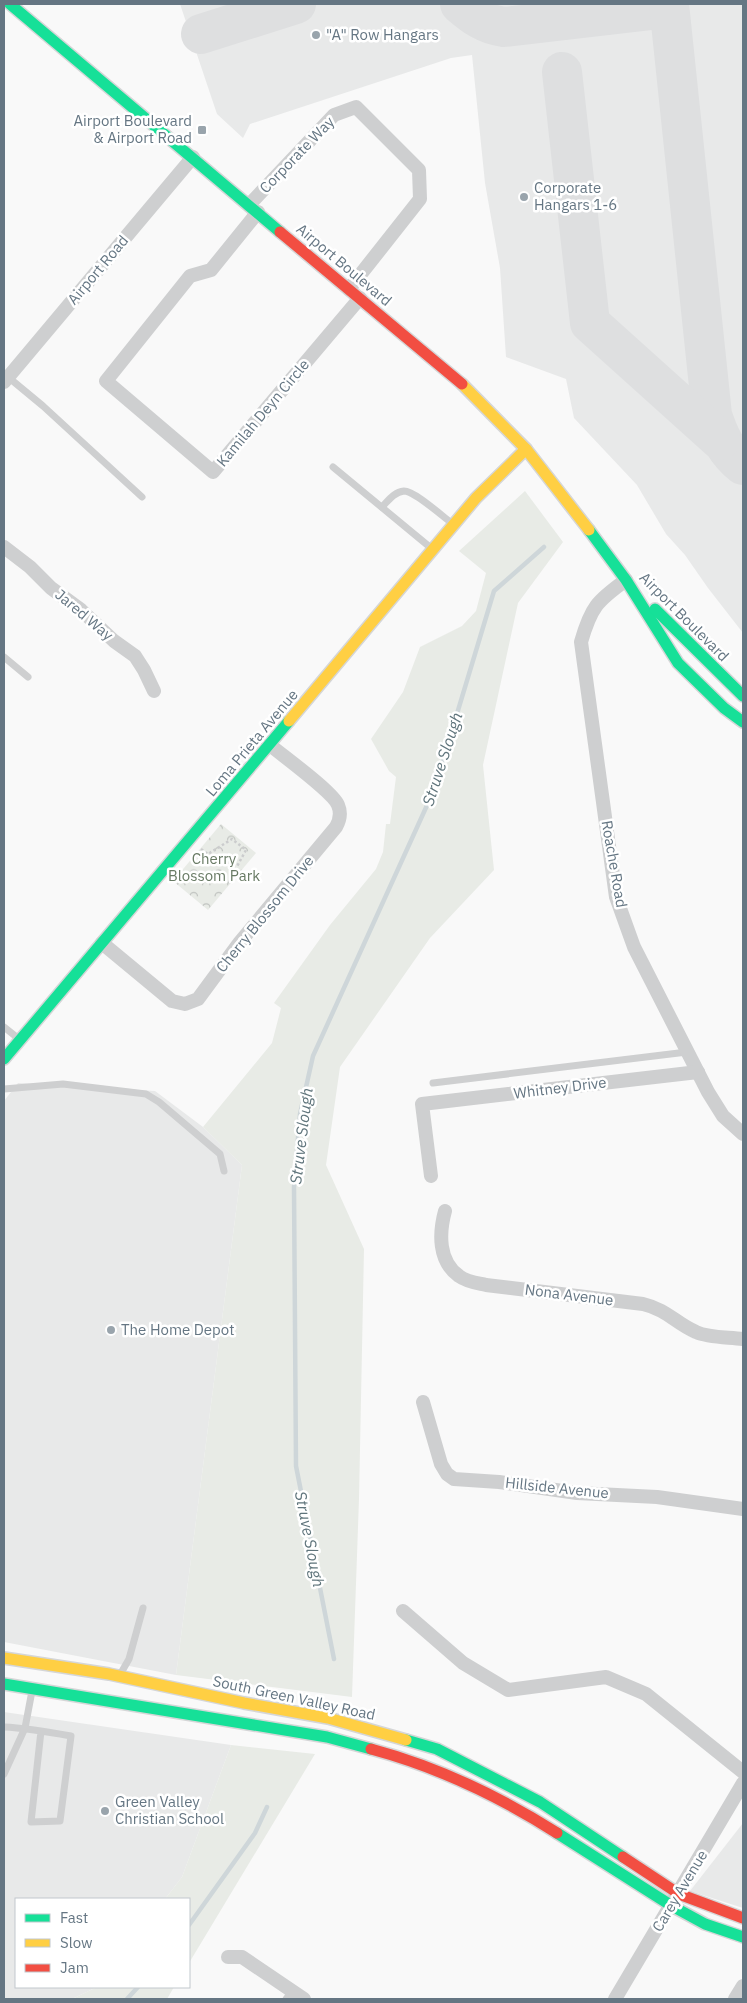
<svg xmlns="http://www.w3.org/2000/svg" width="747" height="2003" font-family="'IBM Plex Sans',sans-serif">
  <defs>
    <pattern id="park-crowns" width="20" height="18" patternUnits="userSpaceOnUse" patternTransform="scale(1.25)"><rect width="20" height="18" fill="#e8ebe6"/><path d="M2 6a3 3 0 1 1 6 0M12 15a3 3 0 1 1 6 0" fill="none" stroke="#c0c3c0"/></pattern>
  </defs>
  <rect width="100%" height="100%" fill="#f9f9f9"/>
  <!-- built -->
  <g fill="#e8e9e9">
    <polygon points="180,4 743,4 743,633 708,588 685,555 666,534 637,485 574,418 566,379 506,357 500,268 485,183 472,55 451,58 250,124 243,138 217,114"/>
    <polygon points="18,1083 155,1091 203,1127 242,1165 176,1675 4,1642 4,1101"/>
    <polygon points="4,1712 231,1745 182,1877 165,1899 16,1899 16,1987 97,1987 72,1999 4,1999"/>
    <polygon points="743,1823 743,1908 690,1891"/>
  </g>
  <!-- grass -->
  <g fill="#e8ebe6">
    <polygon points="525,491 563,542 518,603 483,765 494,870 430,938 340,1067 326,1165 364,1249 359,1499 352,1697 176,1675 242,1165 203,1127 272,1043 281,1008 274,1003 330,925 376,869 383,852 386,824 390,824 396,777 389,771 371,739 403,692 420,647 462,626 476,611 486,573 459,551"/>
    <polygon points="231,1745 315,1754 189,1963 189,1899 165,1899 182,1877"/>
    <polygon points="97,1987 174,1987 167,1999 72,1999"/>
  </g>
  <!-- park -->
  <polygon fill="url(#park-crowns)" points="221,824 256,853 208,910 173,881"/>
  <g fill="none" stroke-linecap="round" stroke-linejoin="round">
    <!-- stream -->
    <g stroke="#ced6d9" stroke-width="4.5">
      <polyline points="334,1659 296,1466 294,1187 300,1114 313,1056 434,790 494,591 544,547"/>
      <polyline points="189,1925 255,1833 267,1807"/>
      <polyline points="127,1999 138,1987"/>
    </g>
    <!-- taxiway -->
    <g stroke="#dedfe0" stroke-width="40">
      <path d="M 460,4 C 474,16 486,25 504,27 L 669,8"/>
      <path d="M 669,4 L 712,415 C 719,436 726,452 743,465"/>
      <polyline points="201,34 296,4"/>
      <polyline points="562,72 590,323 720,440"/>
    </g>
    <defs>
      <g id="fast">
        <polyline points="10,4 280,232"/>
        <polyline points="589,530 626,580 678,663 724,708 743,722"/>
        <polyline points="655,609 743,696"/>
        <polyline points="4,1059 289,721"/>
        <polyline points="4,1684 327,1737 371,1749"/>
        <polyline points="406,1740 437,1749 540,1802 623,1857"/>
        <polyline points="557,1833 672,1906 705,1924 743,1937"/>
      </g>
      <g id="slow">
        <polyline points="462,384 526,449 589,530"/>
        <polyline points="289,721 476,498 526,449"/>
        <polyline points="4,1658 109,1674 244,1703 328,1718 406,1740"/>
      </g>
      <g id="jam">
        <polyline points="280,232 462,384"/>
        <path d="M 371,1749 C 438,1767 499,1796 557,1833"/>
        <polyline points="623,1857 679,1894 743,1918"/>
      </g>
    </defs>
    <!-- fast casing -->
    <use href="#fast" stroke="#d5d6d7" stroke-width="14"/>
    <!-- slow casing -->
    <use href="#slow" stroke="#d5d6d7" stroke-width="14"/>
    <!-- jam casing -->
    <use href="#jam" stroke="#d5d6d7" stroke-width="14"/>
    <!-- path -->
    <polyline stroke="#cbcccd" stroke-width="2.5" stroke-dasharray="2.5 2.5" stroke-linecap="butt" points="201,849 208,854 232,839 246,850 229,881 233,884"/>
    <!-- lane -->
    <g stroke="#cecfd0" stroke-width="7">
      <polyline points="8,377 43,406 142,497"/>
      <polyline points="333,467 431,548"/>
      <path d="M 382,507 C 388,501 394,492 404,491 C 415,491 443,517 453,524"/>
      <polyline points="4,657 28,677"/>
      <polyline points="4,1027 19,1039"/>
      <polyline points="433,1083 687,1052"/>
      <polyline points="4,1089 63,1084 146,1094 159,1102 220,1154 224,1171"/>
      <polyline points="121,1673 129,1659 143,1608"/>
      <path d="M 4,1727 C 27,1728 49,1732 71,1736 L 60,1821 L 31,1822 L 41,1731"/>
      <polyline points="4,1774 25,1728 32,1691"/>
      <polyline points="286,1999 292,1991"/>
    </g>
    <!-- street -->
    <g stroke="#cecfd0" stroke-width="14">
      <polyline points="249,205 334,115 356,107 419,170 420,199 349,289"/>
      <polyline points="258,212 211,270 190,276 106,381 213,472 360,298"/>
      <polyline points="4,382 193,157"/>
      <polyline points="4,547 30,567 51,588 81,610 114,641 135,656 144,670 154,691"/>
      <path d="M 626,580 C 597,601 591,607 581,642 L 616,897 L 634,947 L 708,1092 L 723,1116 L 743,1134"/>
      <path d="M 102,943 L 172,1001 L 185,1004 L 198,999 L 240,942 L 336,827 C 340,820 341,812 338,805 C 333,792 283,756 270,745"/>
      <polyline points="431,1176 422,1104 698,1072"/>
      <path d="M 445,1211 C 439,1233 438,1261 459,1276 C 467,1282 477,1283 486,1285 L 643,1304 C 668,1310 675,1323 696,1332 C 709,1338 728,1337 743,1339"/>
      <polyline points="423,1402 441,1464 447,1474 454,1479 499,1482 577,1493 657,1497 743,1509"/>
      <polyline points="403,1611 463,1663 508,1690 606,1677 646,1694 743,1772"/>
      <polyline points="228,1957 242,1957 304,1999"/>
      <polyline points="615,1999 743,1783"/>
      <polyline points="735,1999 743,1986"/>
    </g>
    <!-- fast -->
    <use href="#fast" stroke="#16e098" stroke-width="11"/>
    <!-- slow -->
    <use href="#slow" stroke="#ffcf43" stroke-width="11"/>
    <!-- jam -->
    <use href="#jam" stroke="#f24e42" stroke-width="11"/>
  </g>
  <!-- markers -->
  <g fill="#99a4ac" stroke="#fff" stroke-width="2">
    <circle cx="316" cy="35" r="5"/>
    <rect x="197" y="125" width="10" height="10" rx="2.5"/>
    <circle cx="524" cy="197" r="5"/>
    <circle cx="111" cy="1330" r="5"/>
    <circle cx="105" cy="1811" r="5"/>
  </g>
  <g text-anchor="middle" stroke-width="5" stroke-linejoin="round" paint-order="stroke">
    <!-- poi labels -->
    <g font-size="15" fill="#657683" stroke="#fff" text-anchor="start">
      <text x="326" y="40">"A" Row Hangars</text>
      <text x="192" y="126" text-anchor="end">Airport Boulevard<tspan x="192" dy="17">&amp; Airport Road</tspan></text>
      <text x="534" y="193">Corporate<tspan x="534" dy="17">Hangars 1-6</tspan></text>
      <text x="121" y="1335">The Home Depot</text>
      <text x="115" y="1807">Green Valley<tspan x="115" dy="17">Christian School</tspan></text>
    </g>
    <!-- street labels -->
    <g font-size="15" fill="#657683" stroke="#fff">
      <text transform="translate(297 155) rotate(-46)" y="5">Corporate Way</text>
      <text transform="translate(344 265) rotate(40)" y="5">Airport Boulevard</text>
      <text transform="translate(98 270) rotate(-50)" y="5">Airport Road</text>
      <text transform="translate(263 413) rotate(-50)" y="5">Kamilah Deyn Circle</text>
      <text transform="translate(84 615) rotate(40)" y="5">Jared Way</text>
      <text transform="translate(684 617) rotate(45)" y="5">Airport Boulevard</text>
      <text transform="translate(252 743) rotate(-50)" y="5">Loma Prieta Avenue</text>
      <text transform="translate(614 864) rotate(80)" y="5">Roache Road</text>
      <text transform="translate(265 914) rotate(-51)" y="5">Cherry Blossom Drive</text>
      <text transform="translate(560 1088) rotate(-7)" y="5">Whitney Drive</text>
      <text transform="translate(569 1295) rotate(7)" y="5">Nona Avenue</text>
      <text transform="translate(557 1488) rotate(6)" y="5">Hillside Avenue</text>
      <text transform="translate(294 1698) rotate(12)" y="5">South Green Valley Road</text>
      <text transform="translate(680 1891) rotate(-59)" y="5">Carey Avenue</text>
    </g>
    <!-- park labels -->
    <g font-size="15" fill="#687a64" stroke="#fff">
      <text x="214" y="864">Cherry<tspan x="214" dy="17">Blossom Park</tspan></text>
    </g>
    <!-- water labels -->
    <g font-size="16" font-style="italic" fill="#60757c" stroke="#fff">
      <text transform="translate(442 759) rotate(-72)" y="6">Struve Slough</text>
      <text transform="translate(301 1136) rotate(-83)" y="6">Struve Slough</text>
      <text transform="translate(310 1539) rotate(79)" y="6">Struve Slough</text>
    </g>
  </g>
  <!-- border -->
  <rect width="747" height="2003" fill="none" stroke="#657683" stroke-width="10"/>
  <!-- legend -->
  <rect x="15" y="1898" width="175" height="90" fill="#ffffff" stroke="#c1c8cd"/>
  <rect x="25" y="1914" width="25" height="8" fill="#16e098" stroke="#c1c8cd"/>
  <text x="60" y="1923" font-size="15" fill="#657683">Fast</text>
  <rect x="25" y="1939" width="25" height="8" fill="#ffcf43" stroke="#c1c8cd"/>
  <text x="60" y="1948" font-size="15" fill="#657683">Slow</text>
  <rect x="25" y="1964" width="25" height="8" fill="#f24e42" stroke="#c1c8cd"/>
  <text x="60" y="1973" font-size="15" fill="#657683">Jam</text>
</svg>
